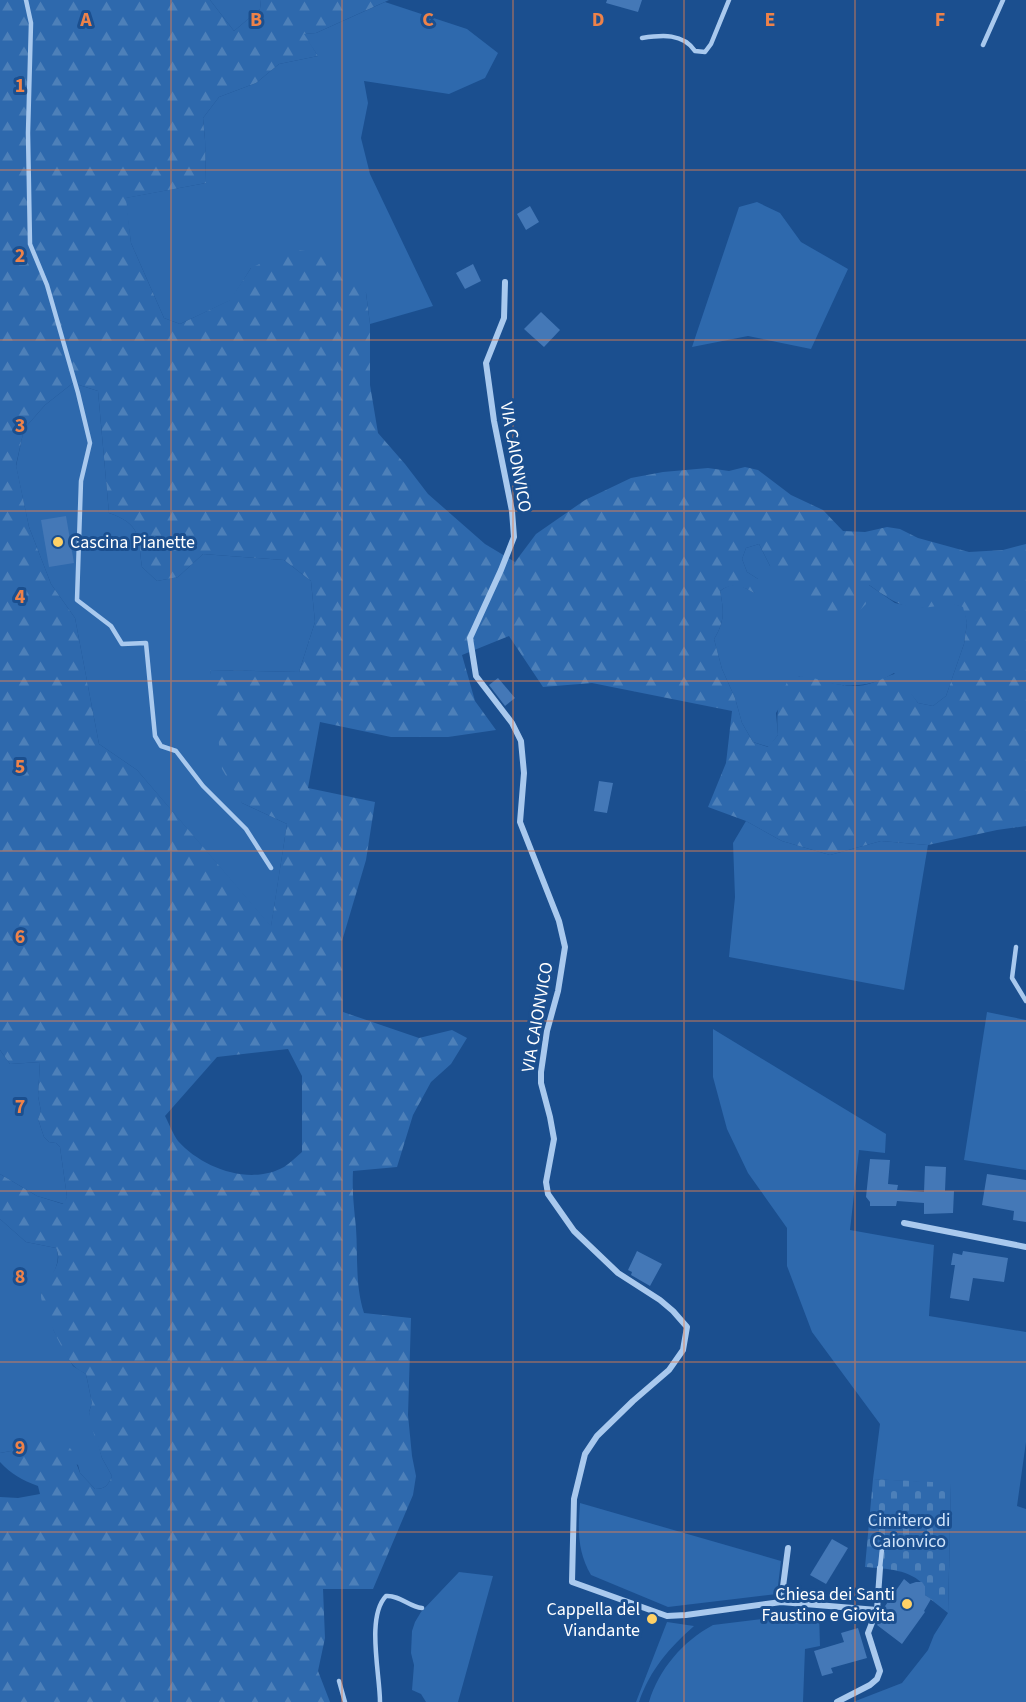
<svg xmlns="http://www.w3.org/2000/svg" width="1026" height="1702" font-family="'Source Sans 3',sans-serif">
  <defs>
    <pattern id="forest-firs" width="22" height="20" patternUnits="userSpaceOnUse" patternTransform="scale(1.5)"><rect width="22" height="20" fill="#2e69ad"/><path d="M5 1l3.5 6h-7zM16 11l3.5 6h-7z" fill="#4d80b9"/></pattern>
    <pattern id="cemetery-stones" width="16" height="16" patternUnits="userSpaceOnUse" patternTransform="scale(1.5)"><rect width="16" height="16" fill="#2e69ad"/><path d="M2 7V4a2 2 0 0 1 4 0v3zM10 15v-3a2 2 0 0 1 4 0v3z" fill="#4d80b9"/></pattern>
  </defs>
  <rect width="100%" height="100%" fill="#1b4f8f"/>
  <!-- grass -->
  <g fill="#2e69ad">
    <polygon points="210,0 261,0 260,9 234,31"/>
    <polygon points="385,2 467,29 498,53 485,78 449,94 364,81 368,103 361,138 370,174 433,306 370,324 366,293 251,268 231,300 180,324 164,318 131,243 125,198 206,183 205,140 203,118 219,97 256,83 279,64 318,56 303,34 316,33"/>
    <polygon points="757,202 780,213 801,242 848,269 811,349 748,336 692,347 739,207"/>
    <path d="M 73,383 L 98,391 L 109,513 C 141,524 138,536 142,567 L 157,581 L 178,577 L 203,554 L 284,560 L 311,581 L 315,622 L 299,672 L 210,670 L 242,803 L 287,824 L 271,927 L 137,770 L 99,744 L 75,618 L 51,584 L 29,527 L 16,466 L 24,429 L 45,405 Z"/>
    <path d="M 759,544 L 770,566 L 862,585 L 869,585 L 895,603 L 919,608 L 947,602 L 964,607 L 967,623 L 964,644 L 946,696 L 933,706 L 918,703 L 894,673 C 861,693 834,685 799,676 L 776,713 L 778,735 L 769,747 L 753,742 L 742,723 L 735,698 L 722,669 L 714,639 C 725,621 724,611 720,591 C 733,581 741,585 754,593 L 758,579 L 747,572 L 742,559 L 746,548 Z"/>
    <polygon points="746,821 782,841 830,855 881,841 928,845 904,990 729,957 735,897 733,843"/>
    <polygon points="987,1012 1026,1020 1026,1170 964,1160"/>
    <polygon points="713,1029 886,1134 885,1153 859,1150 850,1230 934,1245 929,1316 1026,1332 1026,1442 1017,1506 1026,1509 1026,1702 853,1702 902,1683 928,1650 934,1635 948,1613 951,1484 873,1479 880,1424 812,1332 787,1266 787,1228 748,1173 727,1129 713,1077"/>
    <polygon points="0,1050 10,1064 40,1062 38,1096 41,1111 38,1119 44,1137 49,1142 56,1143 60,1147 67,1197 64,1204 37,1196 0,1174"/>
    <path d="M 0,1219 L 26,1242 L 56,1248 C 63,1263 49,1281 41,1294 L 54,1331 L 73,1366 L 86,1374 L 92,1403 L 89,1412 L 102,1458 L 112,1476 C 108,1485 106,1489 95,1489 L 80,1473 L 78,1465 L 24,1443 L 11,1451 L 0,1453 Z"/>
    <path d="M 580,1503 L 781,1561 L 777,1594 L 668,1607 L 591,1575 C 577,1551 578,1529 580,1503 Z"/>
    <polygon points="459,1572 493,1576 458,1702 426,1702 421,1694 412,1690 414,1665 411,1653 412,1631 415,1622 421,1612"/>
    <path d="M 819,1612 L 820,1646 L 805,1649 L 803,1702 L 649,1702 C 659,1669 683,1641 713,1625 Z"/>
    <path d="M 667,1622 L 694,1626 C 669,1648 650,1670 639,1702 L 636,1702 Z"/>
  </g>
  <!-- forest -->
  <path fill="url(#forest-firs)" fill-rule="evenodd" d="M 0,0 L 210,0 L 234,31 L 260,9 L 261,0 L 389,0 L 316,33 L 304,34 L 318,56 L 279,64 L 256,83 L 219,97 L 203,118 L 205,140 L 206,183 L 126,198 L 131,243 L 164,318 L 180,324 L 230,300 L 251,268 L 292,249 L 332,255 L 366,293 L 370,324 L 370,385 L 378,433 L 405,464 L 428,494 L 485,544 L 515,562 L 536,534 L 585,500 L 631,478 L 663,472 L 708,468 L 729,471 L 745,467 L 758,470 L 791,495 L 823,510 L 843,531 L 865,532 L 887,527 L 900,529 L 918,538 L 969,552 L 1003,550 L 1026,544 L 1026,826 L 997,830 L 928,845 L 881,841 L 830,855 L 782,841 L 746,821 L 708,807 L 726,763 L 732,711 L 592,683 L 543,687 L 509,636 L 462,655 L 475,701 L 496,730 L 448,737 L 391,737 L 320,722 L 308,788 L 375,802 L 366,860 L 342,941 L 343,1012 L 419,1038 L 452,1030 L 467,1038 L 451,1064 L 431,1082 L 413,1115 L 397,1167 L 353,1171 C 352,1193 354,1206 356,1228 C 358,1257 355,1285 364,1313 L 411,1318 L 408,1415 L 412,1456 L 416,1476 L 413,1495 L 373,1589 L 323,1589 L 325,1638 L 318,1671 L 330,1702 L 0,1702 L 0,1497 L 18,1498 L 40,1494 L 38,1486 C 22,1480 11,1474 0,1462 L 0,1453 L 11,1451 L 24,1443 L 39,1441 L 62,1442 L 71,1449 L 80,1473 L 95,1489 C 106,1489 108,1485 112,1476 L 102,1458 L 91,1425 L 89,1412 L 92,1403 L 86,1374 C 82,1372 77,1369 74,1366 C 66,1358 40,1306 41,1295 C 44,1279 65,1267 56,1248 L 26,1242 L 0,1219 L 0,1174 L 37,1196 L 63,1204 L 67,1197 L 60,1147 L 56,1143 L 49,1142 L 44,1137 L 38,1119 L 41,1111 L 38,1096 L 40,1062 L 10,1064 L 0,1050 ZM 73,383 L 98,391 L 109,513 C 141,524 138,536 142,567 L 157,581 L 178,577 L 203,554 L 284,560 L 311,581 L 315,622 L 299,672 L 210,670 L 222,769 L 242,803 L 287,824 L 271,926 L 137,770 L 99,744 L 75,618 L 51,584 L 29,527 L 16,465 L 24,429 L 45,405 ZM 759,544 L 770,566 L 794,595 L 826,617 L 858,612 L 866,604 L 862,585 L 869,585 C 884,595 901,609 921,608 C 942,607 941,601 963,607 L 967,623 L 964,644 L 946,696 L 933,706 L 918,703 L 908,689 L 902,672 C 887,674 875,685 857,686 C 836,687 820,678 801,676 C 796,676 792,679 788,680 C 778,702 776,711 778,735 L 768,747 L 753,742 L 742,723 L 735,698 L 722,669 L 714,639 C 725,621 724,611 720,591 C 732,582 742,586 754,593 L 760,588 L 758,579 L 747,572 L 742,559 L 746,548 ZM 288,1049 L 302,1076 L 302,1152 C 296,1157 290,1163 284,1167 C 250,1186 202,1168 178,1141 C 173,1134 169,1124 165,1116 L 217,1057 Z"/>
  <!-- cemetery -->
  <path fill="url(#cemetery-stones)" d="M 873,1479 L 951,1483 L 948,1613 L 924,1594 L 925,1586 C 910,1569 887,1569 865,1567 Z"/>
  <!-- building -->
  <g fill="#4478b7">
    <polygon points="607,0 642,0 638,12 606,3"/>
    <polygon points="530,206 539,222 526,230 517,214"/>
    <polygon points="473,264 481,281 465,289 456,273"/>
    <polygon points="541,312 560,330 544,347 524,329"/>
    <polygon points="66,516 74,563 49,567 41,520"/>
    <polygon points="498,678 515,698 505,706 489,685"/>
    <polygon points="599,781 613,783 607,813 594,811"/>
    <polygon points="870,1159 890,1160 888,1184 898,1185 897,1190 924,1192 925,1166 946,1167 945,1191 954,1191 953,1213 924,1214 924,1203 897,1201 896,1206 870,1206 870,1202 866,1197"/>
    <polygon points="987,1174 1026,1180 1026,1222 1013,1220 1014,1211 982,1205"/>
    <polygon points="637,1251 662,1264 650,1286 631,1275 632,1272 628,1270"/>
    <polygon points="963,1251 1008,1258 1004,1282 973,1278 969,1301 950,1298 955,1265 951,1265 953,1253 962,1255"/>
    <polygon points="832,1539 848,1548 826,1584 810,1575"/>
    <polygon points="904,1579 910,1584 916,1582 922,1582 925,1586 925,1595 931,1599 924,1611 925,1612 902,1644 877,1625 887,1612 883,1609"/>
    <polygon points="858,1628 867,1658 831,1668 833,1673 822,1676 814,1651 844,1642 841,1633"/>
  </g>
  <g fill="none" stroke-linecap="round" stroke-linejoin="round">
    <!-- service -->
    <g stroke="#a9c9ee" stroke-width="4.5">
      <polyline points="26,0 31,23 28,133 30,244 47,285 78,393 90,443 81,481 77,600 111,626 122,644 146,643 155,736 161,746 176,751 203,786 246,829 271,868"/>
      <path d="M 642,38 C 662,35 683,33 695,51 L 705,52 L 711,44 L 729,0"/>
      <polyline points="983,45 1003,0"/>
      <polyline points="1016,947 1012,978 1026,1001"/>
      <polyline points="880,1568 882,1549"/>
      <polyline points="339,1681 345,1702"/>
      <path d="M 380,1702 C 380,1674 366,1617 386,1596 C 400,1595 409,1607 422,1608"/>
    </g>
    <!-- minor -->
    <g stroke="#a9c9ee" stroke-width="6">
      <polyline points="505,282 504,318 486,363 494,421 512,511 514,537 501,570 470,638 476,676 512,723 521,741 524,773 520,822 559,921 565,947 558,991 547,1031 541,1072 541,1083 550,1117 554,1139 546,1182 548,1194 574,1231 618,1273 660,1300 673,1311 687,1327 683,1350 669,1370 633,1401 597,1436 585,1454 574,1499 572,1582 667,1616 686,1615 781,1602 877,1610"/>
      <polyline points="904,1223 1026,1247"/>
      <polyline points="781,1602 788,1548"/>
      <polyline points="837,1702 870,1685 877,1679 880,1671 868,1633 877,1610 880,1568"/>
    </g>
  </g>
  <!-- grid -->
  <path fill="none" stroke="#ee8249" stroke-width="1.5" stroke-opacity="0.55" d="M 171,0 L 171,1702M 342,0 L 342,1702M 513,0 L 513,1702M 684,0 L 684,1702M 855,0 L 855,1702M 0,170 L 1026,170M 0,340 L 1026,340M 0,511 L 1026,511M 0,681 L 1026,681M 0,851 L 1026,851M 0,1021 L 1026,1021M 0,1191 L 1026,1191M 0,1362 L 1026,1362M 0,1532 L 1026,1532"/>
  <!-- markers -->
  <g fill="#ffd166" stroke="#1b4f8f" stroke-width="2">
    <circle cx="58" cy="542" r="6"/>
    <circle cx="907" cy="1604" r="6"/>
    <circle cx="652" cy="1619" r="6"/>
  </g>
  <g text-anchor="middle" stroke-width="6" stroke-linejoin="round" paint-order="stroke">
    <!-- street labels -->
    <g font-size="18" fill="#fff" stroke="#1b4f8f">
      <text transform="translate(516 457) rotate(80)" y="6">VIA CAIONVICO</text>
      <text transform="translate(537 1017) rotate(-80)" y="6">VIA CAIONVICO</text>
    </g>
    <!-- poi labels -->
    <g font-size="18" fill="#fff" stroke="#1b4f8f" text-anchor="end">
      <text x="70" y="548" text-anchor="start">Cascina Pianette</text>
      <text x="895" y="1600">Chiesa dei Santi<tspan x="895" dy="21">Faustino e Giovita</tspan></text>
      <text x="640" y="1615">Cappella del<tspan x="640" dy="21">Viandante</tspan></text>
    </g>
    <!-- park labels -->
    <g font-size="18" fill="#cfe3fa" stroke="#1b4f8f">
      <text x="909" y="1526">Cimitero di<tspan x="909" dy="21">Caionvico</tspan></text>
    </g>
  </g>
  <g font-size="20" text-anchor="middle" font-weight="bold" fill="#ee8249" stroke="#1b4f8f" stroke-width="6" stroke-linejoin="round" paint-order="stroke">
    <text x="86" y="26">A</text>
    <text x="256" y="26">B</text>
    <text x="428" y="26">C</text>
    <text x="598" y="26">D</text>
    <text x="770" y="26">E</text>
    <text x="940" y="26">F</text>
    <text x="20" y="92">1</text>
    <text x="20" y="262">2</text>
    <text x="20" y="432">3</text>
    <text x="20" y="603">4</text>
    <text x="20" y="773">5</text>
    <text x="20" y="943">6</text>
    <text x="20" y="1113">7</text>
    <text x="20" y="1283">8</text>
    <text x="20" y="1454">9</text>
  </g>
</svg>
